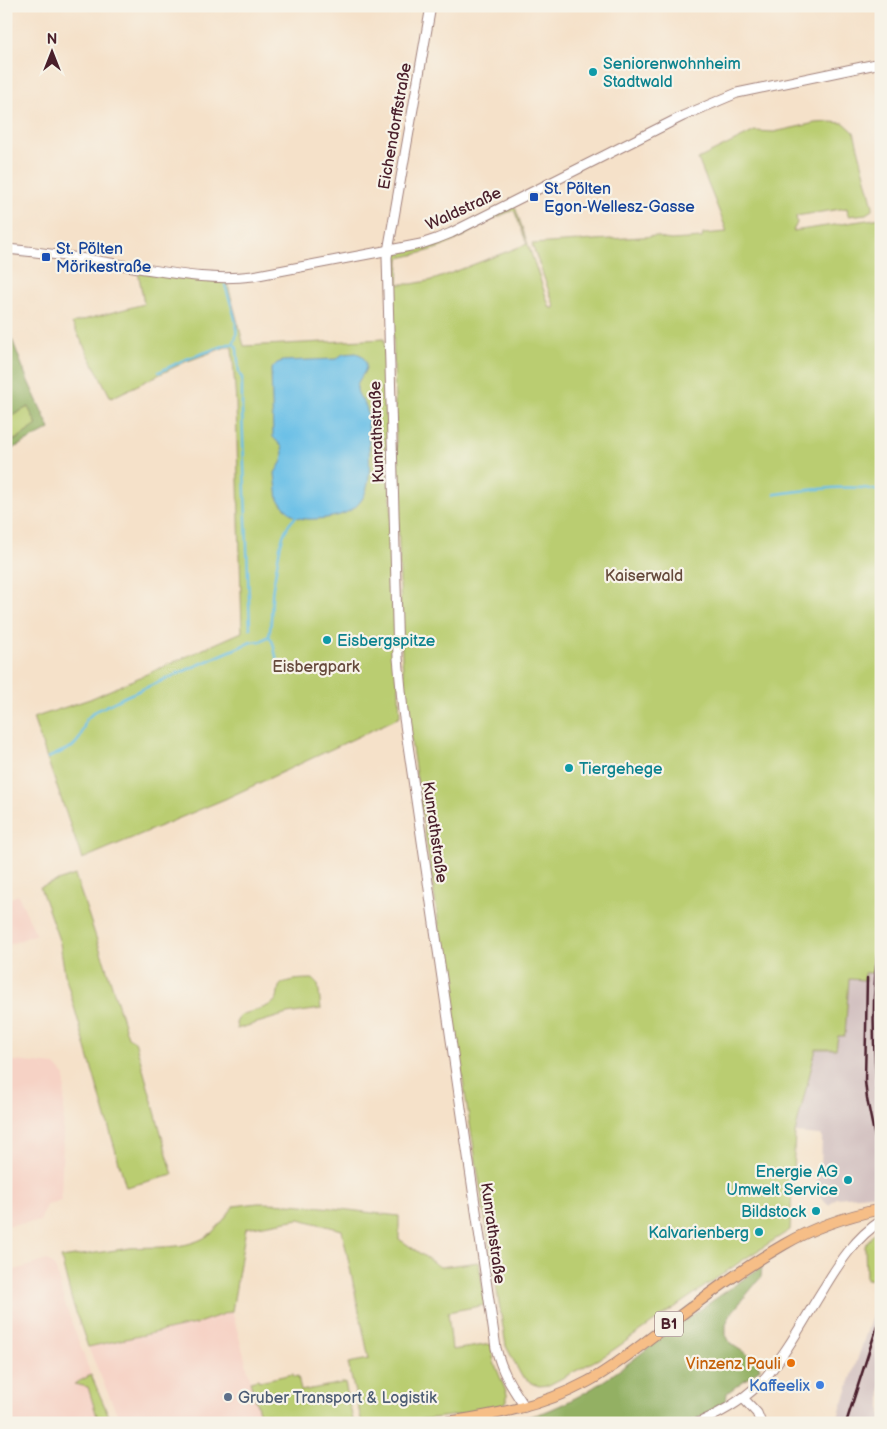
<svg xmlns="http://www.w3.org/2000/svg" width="887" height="1429" font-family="'Balsamiq Sans',sans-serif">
  <rect width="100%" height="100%" fill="#f7f3e8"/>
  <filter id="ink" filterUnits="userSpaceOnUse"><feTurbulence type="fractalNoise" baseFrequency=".02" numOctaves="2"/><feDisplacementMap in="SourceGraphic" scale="10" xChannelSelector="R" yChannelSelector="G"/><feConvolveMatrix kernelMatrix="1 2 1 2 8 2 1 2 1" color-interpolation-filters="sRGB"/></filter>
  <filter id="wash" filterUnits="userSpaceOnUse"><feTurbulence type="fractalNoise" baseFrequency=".0096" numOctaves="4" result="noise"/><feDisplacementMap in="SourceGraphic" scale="20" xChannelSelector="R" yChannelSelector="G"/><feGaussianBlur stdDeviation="1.12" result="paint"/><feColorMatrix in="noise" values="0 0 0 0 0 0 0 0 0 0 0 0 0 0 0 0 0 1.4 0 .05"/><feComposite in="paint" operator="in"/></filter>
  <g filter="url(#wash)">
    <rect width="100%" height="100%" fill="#f5e1c9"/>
    <!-- built -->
    <g fill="#f6d2c5">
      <polygon points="18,895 36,934 6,946 6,900"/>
      <polygon points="6,1060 55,1065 65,1076 61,1200 46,1205 40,1221 9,1225 6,1228"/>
      <polygon points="47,1260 53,1265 56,1270 65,1304 91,1375 75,1383 88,1387 99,1423 6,1423 6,1273"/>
      <polygon points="232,1311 260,1415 269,1413 271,1423 121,1423 88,1347 195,1324"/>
    </g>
    <!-- industrial -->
    <g fill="#d1bfbf">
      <polygon points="881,911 881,1194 836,1198 829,1205 817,1193 817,1170 821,1170 822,1136 820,1135 795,1133 816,1048 838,1036 845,1036 849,978 864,980 865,973 873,973"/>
      <polygon points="881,1284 881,1423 836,1423 870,1322"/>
    </g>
    <!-- green -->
    <g fill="#bacd71" stroke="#82764e" fill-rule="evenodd">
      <path d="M 831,122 L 844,123 L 854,132 L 873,206 L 872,210 L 866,214 L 848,216 L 847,208 L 796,216 L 797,223 L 793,231 L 881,218 L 881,911 L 873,973 L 865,973 L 865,980 L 849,979 L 845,1036 L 838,1036 L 836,1049 L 816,1049 L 795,1133 L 790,1230 L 743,1260 L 606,1355 L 549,1385 L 539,1386 L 533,1384 L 521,1375 L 506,1346 L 456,1038 L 407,715 L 402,659 L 391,257 L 397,253 L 437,244 L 512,206 L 515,207 L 550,308 L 555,308 L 532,244 L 657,236 L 664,239 L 671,240 L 702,238 L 703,234 L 727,232 L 723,221 L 698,159 L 755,131 L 774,132 L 815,123 ZM 514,210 L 527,244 L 433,280 L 412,284 L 398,284 L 399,258 C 413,255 427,252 441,247 C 466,237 488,219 514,210 Z"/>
      <polygon points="138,271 178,278 227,282 244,346 384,339 400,717 225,799 82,859 33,718 90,699 242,632 236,403 232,347 226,347 185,362 111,398 72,323 144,304"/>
      <polygon points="28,407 38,425 13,441 6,419"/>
      <polygon points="75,875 107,970 128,1037 135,1041 173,1175 126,1187 65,975 60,943 40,887"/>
      <path d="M 313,979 L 318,984 L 321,1009 L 287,1014 L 237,1029 L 236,1023 L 240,1015 C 249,1012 267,1008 274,1002 C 279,997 277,993 279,987 C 282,979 305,979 313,979 Z"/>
      <path d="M 258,1203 C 305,1203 352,1211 399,1216 L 399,1239 L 440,1267 L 479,1262 L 485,1305 L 448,1312 L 452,1350 L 491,1344 L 494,1362 L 507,1394 L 507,1401 C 492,1416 386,1423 362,1423 L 348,1363 L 369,1359 L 342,1230 L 299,1219 L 246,1228 L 232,1311 L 195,1324 L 88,1347 L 72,1301 L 61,1258 C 84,1255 107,1251 130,1248 C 154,1246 179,1250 202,1239 C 216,1232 225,1218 234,1206 Z"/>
      <polygon points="881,1228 881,1280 866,1279 865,1245 874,1233"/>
      <polygon points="293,1374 294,1377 298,1376 301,1391 342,1383 345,1383 353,1420 353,1423 271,1423 269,1413 260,1415 250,1381 258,1379 259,1381"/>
      <polygon points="91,1375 112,1423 99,1423 88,1387 74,1384"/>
    </g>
    <!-- forest -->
    <g fill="#93b063" stroke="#6e6847">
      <polygon points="12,339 28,381 50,429 10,450 6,441 6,421 14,441 37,425 28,407 6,419 6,358 11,356 6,341"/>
      <path d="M 762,1266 L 761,1277 L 729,1316 L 726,1325 L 726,1335 L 731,1344 L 756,1360 L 760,1369 L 727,1393 L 726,1402 L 700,1417 L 682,1423 L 488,1423 C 510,1420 532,1418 552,1409 C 591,1393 624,1367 657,1341 C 691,1315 727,1291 762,1266 Z"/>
    </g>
    <!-- water -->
    <path fill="#6ac0e7" stroke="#5a7089" d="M 356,353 L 361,355 C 375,370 356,376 357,389 C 358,398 366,402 367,410 C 369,421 368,433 369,444 C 370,478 373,509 332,517 C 323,519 301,521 294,516 C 288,512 283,505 278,500 L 275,473 L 282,461 L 283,454 L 282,447 L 273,437 L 271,369 L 277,363 L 283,361 L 336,359 L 343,354 Z"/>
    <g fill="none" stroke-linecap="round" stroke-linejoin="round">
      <!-- stream -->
      <g stroke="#6ac0e7" stroke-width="2.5">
        <polyline points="233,344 236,346 237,349 239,373 242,378 242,410 250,628"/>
        <path d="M 159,372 L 184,360 L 229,344 L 233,344 C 243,331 229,300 225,285"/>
        <path d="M 775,494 C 800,491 860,482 881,492"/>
        <polyline points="269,636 273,643 277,661"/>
        <path d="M 48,758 L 72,747 L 76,743 L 80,738 L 86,720 L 94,712 L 122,698 L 251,642 L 261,641 L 269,636 C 272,623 271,610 272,597 C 272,588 275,578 276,570 C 280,550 280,530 297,516"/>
      </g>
    </g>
  </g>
  <g filter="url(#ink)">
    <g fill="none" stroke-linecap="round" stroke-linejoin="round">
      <defs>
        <g id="tertiary">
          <path d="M 431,6 L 387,257 L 398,658 L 403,711 L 496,1348 C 502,1373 511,1386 525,1407"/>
          <path d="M 6,249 C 51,253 95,260 139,268 C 177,274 214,281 253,276 L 421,244 L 436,239 L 451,233 L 683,116 L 737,93 L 881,63"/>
          <polyline points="743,1398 757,1413 761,1423"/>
          <path d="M 698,1423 C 723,1412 747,1398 765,1378 C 788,1351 805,1318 824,1288 C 839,1263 856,1237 881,1221"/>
        </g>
        <path id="primary" d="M 438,1423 C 490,1416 541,1407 587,1382 C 615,1367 639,1346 664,1328 C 703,1298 743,1268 785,1244 C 814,1227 848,1216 881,1209"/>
      </defs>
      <!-- tertiary casing -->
      <use href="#tertiary" stroke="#a0807a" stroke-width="11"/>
      <!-- primary casing -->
      <use href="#primary" stroke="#a0807a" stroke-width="12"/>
      <!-- tertiary -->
      <use href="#tertiary" stroke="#fff" stroke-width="9"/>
      <!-- primary -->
      <use href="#primary" stroke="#f6be87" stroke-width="10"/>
      <!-- rail -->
      <g stroke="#4a1f2b" stroke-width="2.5">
        <path d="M 881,925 C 874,970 872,1018 875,1064 C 876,1085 879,1107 881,1129"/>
        <polyline points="867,978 865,1081 867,1099 881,1168"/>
        <polyline points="846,1423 881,1314"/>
      </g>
    </g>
  </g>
  <!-- markers -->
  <g fill="#0f9aa8" stroke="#f7f3e8" stroke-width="2">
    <circle cx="593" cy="72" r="5"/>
    <circle cx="327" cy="640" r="5"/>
    <circle cx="569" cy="768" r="5"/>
    <circle cx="848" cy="1180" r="5"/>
    <circle cx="816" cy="1211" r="5"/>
    <circle cx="759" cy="1232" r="5"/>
  </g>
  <g fill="#1a4fb4" stroke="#f7f3e8" stroke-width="2">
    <rect x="529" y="192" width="10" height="10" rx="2.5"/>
    <rect x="41" y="252" width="10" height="10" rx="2.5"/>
  </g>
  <circle fill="#e8710a" stroke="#f7f3e8" stroke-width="2" cx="791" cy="1363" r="5"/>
  <circle fill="#3f7fe0" stroke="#f7f3e8" stroke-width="2" cx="820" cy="1385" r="5"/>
  <circle fill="#5c6f8a" stroke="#f7f3e8" stroke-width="2" cx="228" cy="1397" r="5"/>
  <g text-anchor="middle" stroke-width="4.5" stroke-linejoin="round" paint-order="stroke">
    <!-- shield labels -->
    <rect fill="#f7f3e8" stroke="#7e5f64" stroke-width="1" x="655" y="1311.5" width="28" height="25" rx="4"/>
    <g font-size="15" font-weight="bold" fill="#4a1f2b">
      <text x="669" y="1329">B1</text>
    </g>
    <!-- culture labels -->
    <g font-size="16" fill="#0d838f" stroke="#f7f3e8" text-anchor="start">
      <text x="603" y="69">Seniorenwohnheim<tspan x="603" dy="18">Stadtwald</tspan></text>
      <text x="337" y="646">Eisbergspitze</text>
      <text x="579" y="774">Tiergehege</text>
      <text x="838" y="1177" text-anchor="end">Energie AG<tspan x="838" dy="18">Umwelt Service</tspan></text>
      <text x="806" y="1217" text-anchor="end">Bildstock</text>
      <text x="749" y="1238" text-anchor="end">Kalvarienberg</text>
    </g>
    <!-- street labels -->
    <g font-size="16" fill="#4a1f2b" stroke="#f7f3e8">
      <text transform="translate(394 126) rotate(-80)" y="6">Eichendorffstraße</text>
      <text transform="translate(463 208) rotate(-25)" y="6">Waldstraße</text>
      <text transform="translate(376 432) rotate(-92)" y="6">Kunrathstraße</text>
      <text transform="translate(436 832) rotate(82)" y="6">Kunrathstraße</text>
      <text transform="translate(494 1233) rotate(82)" y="6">Kunrathstraße</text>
    </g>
    <!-- transit labels -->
    <g font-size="16" fill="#164399" stroke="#f7f3e8" text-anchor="start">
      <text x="544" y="194">St. Pölten<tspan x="544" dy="18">Egon-Wellesz-Gasse</tspan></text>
      <text x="56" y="254">St. Pölten<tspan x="56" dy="18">Mörikestraße</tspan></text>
    </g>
    <!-- park labels -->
    <g font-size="16" fill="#664a3c" stroke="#f7f3e8">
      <text x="644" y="581">Kaiserwald</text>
      <text x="316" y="672">Eisbergpark</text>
    </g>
    <!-- food labels -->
    <g font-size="16" fill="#c56008" stroke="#f7f3e8" text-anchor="end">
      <text x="781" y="1369">Vinzenz Pauli</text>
    </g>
    <!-- shop labels -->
    <g font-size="16" fill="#366cbe" stroke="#f7f3e8" text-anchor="end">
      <text x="810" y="1391">Kaffeelix</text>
    </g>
    <!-- service labels -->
    <g font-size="16" fill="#4e5e75" stroke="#f7f3e8" text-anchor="start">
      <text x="238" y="1403">Gruber Transport &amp; Logistik</text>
    </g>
  </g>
  <!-- margin -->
  <rect width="887" height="1429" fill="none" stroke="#f7f3e8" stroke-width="25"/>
  <!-- north arrow -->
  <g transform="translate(52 52)" stroke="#f7f3e8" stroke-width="4" paint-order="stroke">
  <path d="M0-4L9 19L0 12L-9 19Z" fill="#4a1f2b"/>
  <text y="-8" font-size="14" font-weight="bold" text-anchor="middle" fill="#4a1f2b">N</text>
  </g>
</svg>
